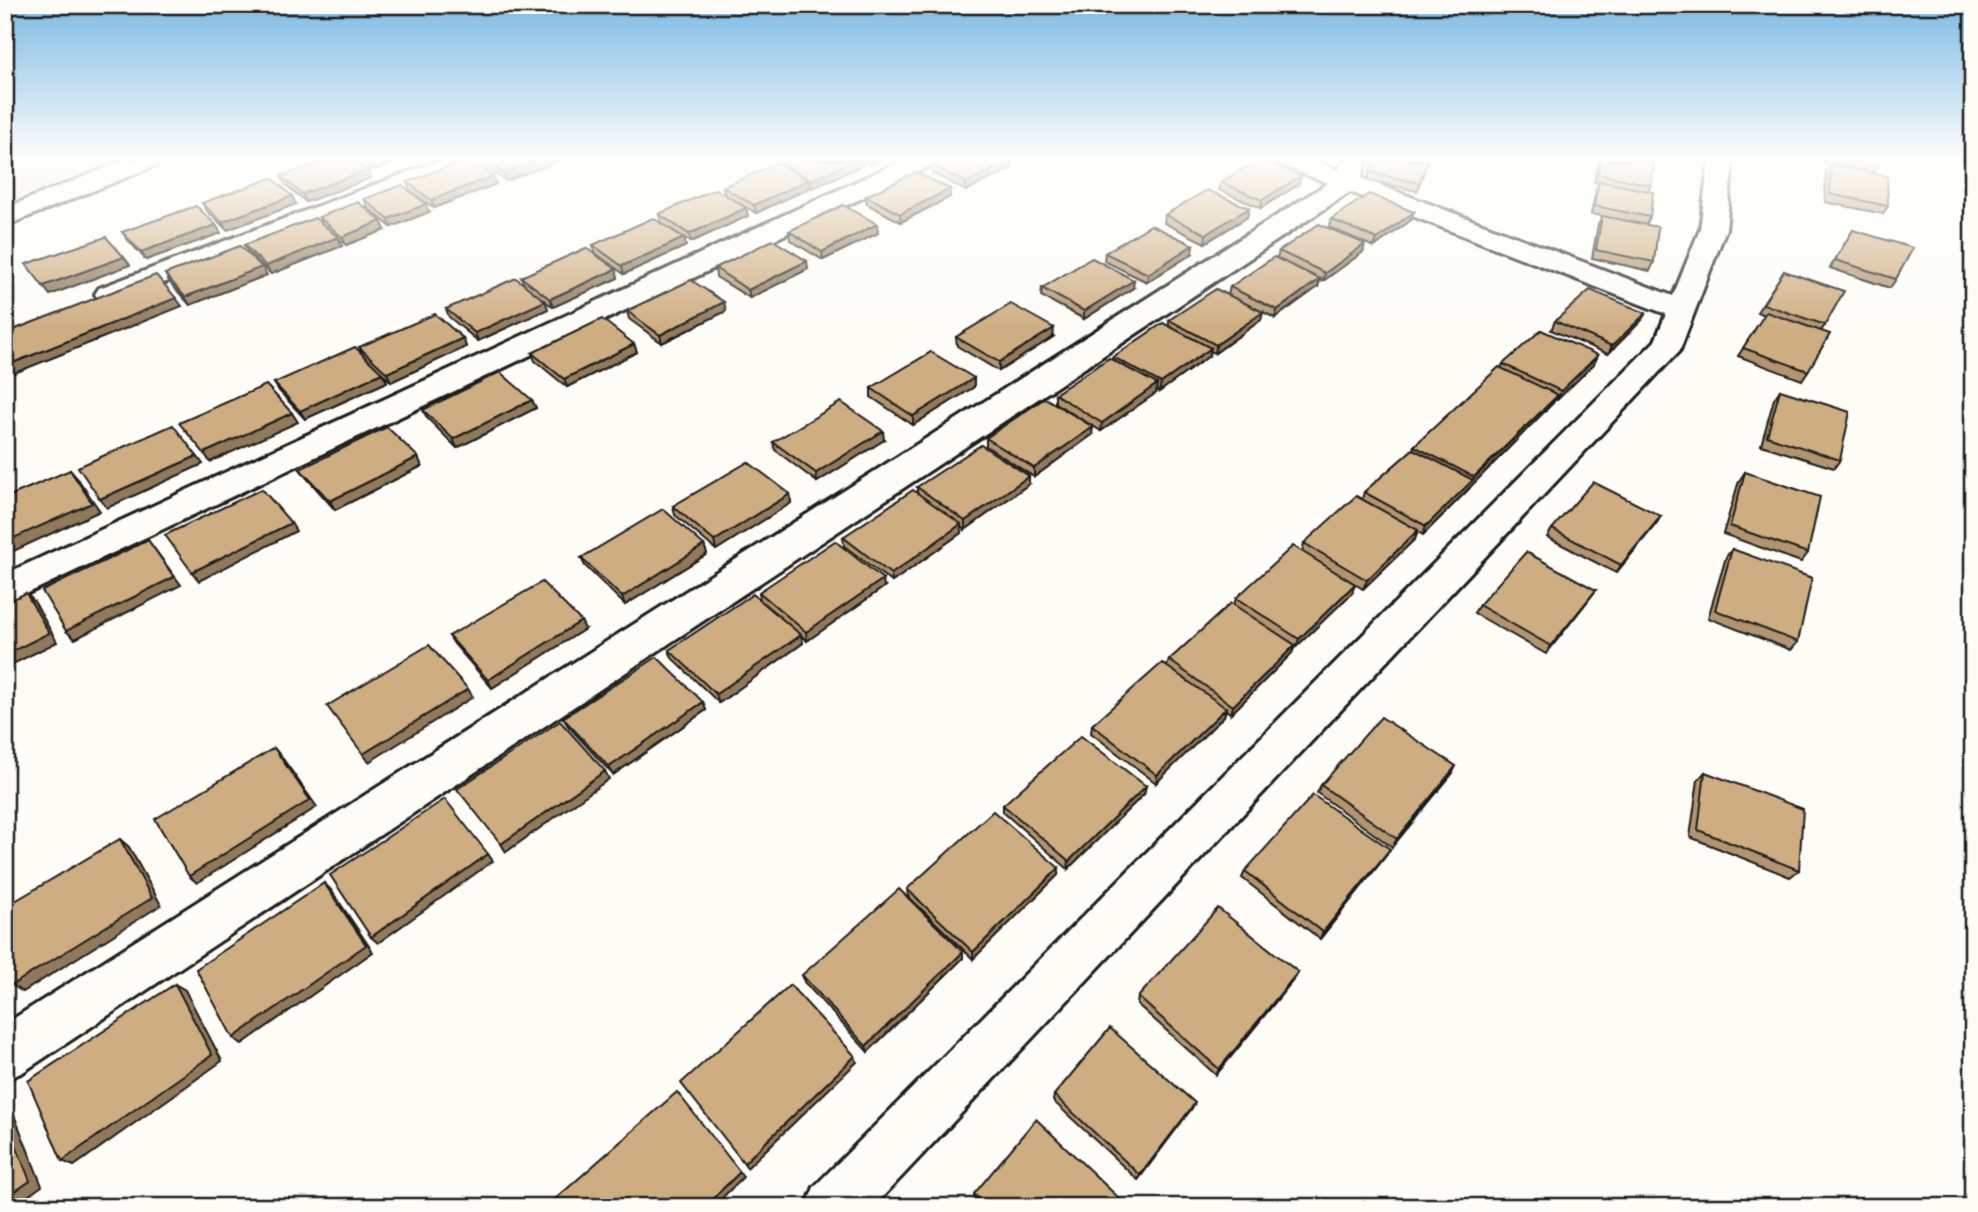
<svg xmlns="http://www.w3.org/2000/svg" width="1978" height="1212" viewBox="0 0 1978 1212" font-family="'Playpen Sans',sans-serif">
<rect width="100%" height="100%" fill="#fdfcf7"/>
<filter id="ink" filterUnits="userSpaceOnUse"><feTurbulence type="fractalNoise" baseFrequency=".0143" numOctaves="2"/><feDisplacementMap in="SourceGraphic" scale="14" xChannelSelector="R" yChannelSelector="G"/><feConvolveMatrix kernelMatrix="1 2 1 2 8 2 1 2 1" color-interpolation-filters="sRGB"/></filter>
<g filter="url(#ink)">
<polygon fill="#efe4d4" points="5,160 130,160 5,210"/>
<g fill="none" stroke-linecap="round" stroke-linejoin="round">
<defs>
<g id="minor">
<polygon points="126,160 160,160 157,165 5,226 5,208"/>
<polygon points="441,160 476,160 473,165 119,300 109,303 99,300 95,294 99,288"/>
<polygon points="903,160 935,160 932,165 5,604 5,574"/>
<polygon points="1278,160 1313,160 1339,170 1343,160 1367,160 1361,178 1673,296 1700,229 1709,160 1733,160 1726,229 1680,350 873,1207 806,1207 814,1187 1655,341 1666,314 1350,192 23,1072 5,1080 5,1024 1328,183 1281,165"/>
</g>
</defs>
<use href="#minor" stroke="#1c1c1c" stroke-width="6"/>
<use href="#minor" fill="#fdfcf7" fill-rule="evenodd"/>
</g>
<g fill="#b29570" stroke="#1c1c1c" stroke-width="2">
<polygon points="361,160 402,160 374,170"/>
<polygon points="481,160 561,160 506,181 482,164"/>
<polygon points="787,160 881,160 870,165 862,161 863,165 812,188 809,186 809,188 756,213 726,195 746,208 748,216 691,242 661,223 659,214 725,195 723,187 781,165 780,163"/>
<polygon points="1013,160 1012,168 966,191 932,173 932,165"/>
<polygon points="1375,160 1429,160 1417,191 1367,180"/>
<polygon points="1599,160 1644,160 1651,185 1648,191 1650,217 1646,225 1654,262 1650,271 1592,258 1598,224 1602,216 1591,214 1596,190 1599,183 1594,182"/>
<polygon points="1818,160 1879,160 1878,165 1873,173 1888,206 1883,214 1825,202 1826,172 1831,164 1870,172"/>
<polygon points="1968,160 1973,160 1973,166 1968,165"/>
<polygon points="368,170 371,178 306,202 285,184 281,176"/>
<polygon points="1301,176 1299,184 1261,208 1219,190 1221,182"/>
<polygon points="407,182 496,184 434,208 410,190"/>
<polygon points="866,196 950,197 901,222 867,204"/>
<polygon points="364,199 429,212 391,227 368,208"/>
<polygon points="202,203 296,204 227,230 207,211"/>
<polygon points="1249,208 1247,217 1205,243 1164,223 1165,215"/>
<polygon points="319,217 381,221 385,230 346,245 339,239 342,246 271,274 249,253 244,245 322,224"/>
<polygon points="1331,219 1411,220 1374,247 1329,227"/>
<polygon points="1853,230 1896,279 1890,288 1830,268"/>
<polygon points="789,231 878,233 823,260 790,240"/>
<polygon points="122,232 221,233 146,260 128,240"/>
<polygon points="593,245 686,246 624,274 595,253"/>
<polygon points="1279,251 1363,252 1323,281 1320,280 1318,287 1275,318 1263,312 1261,320 1215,353 1210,351 1209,356 1159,392 1156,390 1156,393 1101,431 1055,403 1055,394 1112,359 1113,357 1169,326 1169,320 1228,295 1230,287 1277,259"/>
<polygon points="1105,253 1192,254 1147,282 1104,261"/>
<polygon points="715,268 808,269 750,298 716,277"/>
<polygon points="616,269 618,278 553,307 545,301 548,309 478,341 449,317 446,309 524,284 521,277"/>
<polygon points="1784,271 1825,325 1821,331 1808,371 1802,380 1738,356 1765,315 1757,312"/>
<polygon points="165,274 267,275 190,305 170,283"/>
<polygon points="1042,288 1133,288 1084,319 1041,296"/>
<polygon points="627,311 726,311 662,343 629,319"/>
<polygon points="1555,321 1641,321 1608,354 1551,330"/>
<polygon points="956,337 1053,337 999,371 957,346"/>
<polygon points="463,338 466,347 391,382 382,373 387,382 305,419 279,391 274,383 363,355 359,347"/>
<polygon points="634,344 637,352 567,387 535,361 532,353"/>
<polygon points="1598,355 1594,364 1557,400 1555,399 1553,403 1471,486 1469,489 1423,535 1418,532 1415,539 1363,589 1302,552 1304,543 1362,499 1364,492 1413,449 1414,446 1501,368 1503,364"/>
<polygon points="974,378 974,387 913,425 871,397 871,388"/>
<polygon points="1780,390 1840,460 1834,468 1761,445 1774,399"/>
<polygon points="532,400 536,408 457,448 427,418 423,410"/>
<polygon points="1092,435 1034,477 986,446 986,438"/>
<polygon points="884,440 817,482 775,450 773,442"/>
<polygon points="422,466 335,510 306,477 300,469"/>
<polygon points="1745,472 1808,553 1801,562 1723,534 1739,481"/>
<polygon points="1029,484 965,530 961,527 961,533 892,582 844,546 843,537 917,493 917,487"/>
<polygon points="790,494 791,503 716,550 675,515 673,506"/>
<polygon points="1661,516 1656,524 1616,573 1547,537 1552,529"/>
<polygon points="704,545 707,554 625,605 585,566 581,558"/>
<polygon points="1732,549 1798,642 1791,650 1708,618 1726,557"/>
<polygon points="884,587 807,641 801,635 803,643 719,703 672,658 669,650 760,600 759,592"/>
<polygon points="1596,590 1590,598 1546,654 1474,613 1479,605"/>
<polygon points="1352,593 1296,647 1295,646 1292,653 1231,714 1226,710 1224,716 1156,783 1091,733 1092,725 1167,666 1169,660 1234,605 1236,598"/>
<polygon points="585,629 492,688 454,644 449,636"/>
<polygon points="703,702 706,710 613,775 568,726 563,718"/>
<polygon points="1705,772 1799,870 1790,877 1690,837 1698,780"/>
<polygon points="1452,774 1392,847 1317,793 1321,785"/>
<polygon points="1144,794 1068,869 1003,812 1003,805"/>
<polygon points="1390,849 1385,857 1320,939 1242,878 1245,871"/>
<polygon points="1059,868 1058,875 973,959 908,896 907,889"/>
<polygon points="963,952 963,958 868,1052 804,982 802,975"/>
<polygon points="1298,972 1294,979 1216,1075 1137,1004 1138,997"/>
<polygon points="1054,1095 1192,1108 1138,1180 1053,1101"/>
<polygon points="974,1194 1122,1207 982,1207 974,1198"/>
</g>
<g fill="#91795b" stroke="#1c1c1c" stroke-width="2">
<polygon points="376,160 402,160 374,170 371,162"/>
<polygon points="538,160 561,160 506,181 503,173"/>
<polygon points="856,160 862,160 863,165 812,188 811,180"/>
<polygon points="870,160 881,160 870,165"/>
<polygon points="1013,160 1012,168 966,191 966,183"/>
<polygon points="368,170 371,178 306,202 302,194"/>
<polygon points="493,176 496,184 434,208 431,200"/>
<polygon points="1301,176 1299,184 1261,208 1262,200"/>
<polygon points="808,180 809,188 756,213 754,205"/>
<polygon points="950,189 950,197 901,222 900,214"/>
<polygon points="292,196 296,204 227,230 222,222"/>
<polygon points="426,204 429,212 391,227 388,219"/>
<polygon points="746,208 748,216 691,242 689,234"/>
<polygon points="1249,208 1247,217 1205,243 1206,234"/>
<polygon points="1414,212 1411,220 1374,247 1377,239"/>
<polygon points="381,221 385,230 346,245 342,237"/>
<polygon points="877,224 878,233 823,260 822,252"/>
<polygon points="216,225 221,233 146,260 141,252"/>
<polygon points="338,237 342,246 271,274 266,266"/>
<polygon points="684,238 686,246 624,274 622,266"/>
<polygon points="1365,244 1363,252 1323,281 1325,273"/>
<polygon points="1193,245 1192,254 1147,282 1148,274"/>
<polygon points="124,257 130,265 50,295 43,286"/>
<polygon points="807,261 808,269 750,298 748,290"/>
<polygon points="262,267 267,275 190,305 185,297"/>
<polygon points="616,269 618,278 553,307 550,299"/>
<polygon points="1320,279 1318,287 1275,318 1277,310"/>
<polygon points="1134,280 1133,288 1084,319 1084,311"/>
<polygon points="176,298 182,306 12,374 5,366"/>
<polygon points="545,301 548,309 478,341 475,333"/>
<polygon points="724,302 726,311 662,343 660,335"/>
<polygon points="1263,312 1261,320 1215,353 1216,345"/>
<polygon points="1646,313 1641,321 1608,354 1612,346"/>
<polygon points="1054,328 1053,337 999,371 999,362"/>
<polygon points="463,338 466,347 391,382 387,373"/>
<polygon points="634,344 637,352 567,387 564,379"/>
<polygon points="1211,348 1209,356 1159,392 1161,383"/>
<polygon points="1598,355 1594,364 1557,400 1561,391"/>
<polygon points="382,373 387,382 305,419 300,411"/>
<polygon points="974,378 974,387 913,425 913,416"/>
<polygon points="1157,384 1156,393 1101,431 1102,423"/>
<polygon points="1558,395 1553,403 1423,535 1426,526"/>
<polygon points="532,400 536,408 457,448 453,439"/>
<polygon points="292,413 298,422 210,462 204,453"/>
<polygon points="1093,427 1092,435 1034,477 1034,468"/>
<polygon points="883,431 884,440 817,482 816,473"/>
<polygon points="197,456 203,464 107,508 100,499"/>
<polygon points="418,457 422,466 335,510 330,501"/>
<polygon points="70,470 78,479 100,511 5,555 5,542"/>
<polygon points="1029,476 1029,484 965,530 965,521"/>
<polygon points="790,494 791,503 716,550 714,541"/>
<polygon points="1661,516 1656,524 1616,573 1621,565"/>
<polygon points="291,523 296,531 199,581 192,572"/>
<polygon points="961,524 961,533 892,582 891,574"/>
<polygon points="1418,530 1415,539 1363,589 1367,580"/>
<polygon points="148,540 181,585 75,639 66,631"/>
<polygon points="704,545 707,554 625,605 622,597"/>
<polygon points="883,579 884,587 807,641 806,632"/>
<polygon points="1355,584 1352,593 1296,647 1299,639"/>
<polygon points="1596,590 1590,598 1546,654 1551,646"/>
<polygon points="26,593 34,601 57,642 5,668 5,655"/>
<polygon points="581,621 585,629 492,688 488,680"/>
<polygon points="801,635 803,643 719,703 716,694"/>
<polygon points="1295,645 1292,653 1231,714 1233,706"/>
<polygon points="468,689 473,697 369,762 363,754"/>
<polygon points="703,702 706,710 613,775 609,767"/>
<polygon points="1226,708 1224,716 1156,783 1157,775"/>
<polygon points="274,748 281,756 317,807 197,883 189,876"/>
<polygon points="1456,766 1452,774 1392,847 1397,839"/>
<polygon points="605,771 609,779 506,852 501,844"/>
<polygon points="1146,786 1144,794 1068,869 1069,861"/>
<polygon points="120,839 129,847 161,905 23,992 12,985"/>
<polygon points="1390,849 1385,857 1320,939 1323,932"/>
<polygon points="488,854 493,861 378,943 371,937"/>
<polygon points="1059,868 1058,875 973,959 973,952"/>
<polygon points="324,883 331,890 373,952 242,1044 233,1038"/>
<polygon points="963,952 963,958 868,1052 866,1046"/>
<polygon points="1298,972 1294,979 1216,1075 1219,1069"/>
<polygon points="175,984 185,990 222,1061 74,1166 62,1161"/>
<polygon points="855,1056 857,1062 747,1168 744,1163"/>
<polygon points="5,1102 10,1105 42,1186 12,1207 5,1207"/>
<polygon points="1195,1103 1192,1108 1138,1180 1140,1175"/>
<polygon points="740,1172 743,1177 713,1207 704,1207"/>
</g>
<g fill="#cfad82" stroke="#1c1c1c" stroke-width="2">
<polygon points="327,160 354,160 368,170 302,194 281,176"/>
<polygon points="465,160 470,160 493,176 431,200 407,182"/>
<polygon points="485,160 538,160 503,173"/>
<polygon points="787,160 856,160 811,180 780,163"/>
<polygon points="943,160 1012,160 966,183 932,165"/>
<polygon points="1258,160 1263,160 1301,176 1262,200 1221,182"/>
<polygon points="1375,160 1428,160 1419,183 1369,172"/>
<polygon points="1601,160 1644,160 1654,162 1651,185 1598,174"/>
<polygon points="1857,160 1879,160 1878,165"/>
<polygon points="777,163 808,180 754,205 723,187"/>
<polygon points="1831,164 1887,176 1888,206 1830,194"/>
<polygon points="916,172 950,189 900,214 866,196"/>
<polygon points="272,178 292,196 222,222 202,203"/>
<polygon points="1599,181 1653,192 1650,217 1594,206"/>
<polygon points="402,185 426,204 388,219 364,199"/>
<polygon points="716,189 746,208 689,234 659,214"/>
<polygon points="1207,190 1249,208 1206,234 1165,215"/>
<polygon points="1369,194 1414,212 1377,239 1331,219"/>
<polygon points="358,202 381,221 342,237 319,217"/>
<polygon points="843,205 877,224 822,252 789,231"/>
<polygon points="196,206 216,225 141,252 122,232"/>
<polygon points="1602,216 1658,227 1654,262 1596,250"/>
<polygon points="315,218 338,237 266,266 244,245"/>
<polygon points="653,218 684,238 622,266 593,245"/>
<polygon points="1319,224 1365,244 1325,273 1279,251"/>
<polygon points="1151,225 1193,245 1148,274 1105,253"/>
<polygon points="1853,230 1913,248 1896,279 1835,260"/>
<polygon points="106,237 124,257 43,286 26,264"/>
<polygon points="773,240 807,261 748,290 715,268"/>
<polygon points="240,246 262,267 185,297 165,274"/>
<polygon points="586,248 616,269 550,299 521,277"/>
<polygon points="1274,257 1320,279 1277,310 1230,287"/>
<polygon points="1092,258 1134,280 1084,311 1042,288"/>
<polygon points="1784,271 1844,291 1825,325 1763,304"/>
<polygon points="156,275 176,298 5,366 5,333"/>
<polygon points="516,278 545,301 475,333 446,309"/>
<polygon points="691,280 724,302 660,335 627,311"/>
<polygon points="1216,289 1263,312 1216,345 1169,320"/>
<polygon points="1590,290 1646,313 1612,346 1555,321"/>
<polygon points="1011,304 1054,328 999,362 956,337"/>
<polygon points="1766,312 1830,334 1808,371 1743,348"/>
<polygon points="435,314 463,338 387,373 359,347"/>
<polygon points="602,319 634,344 564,379 532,353"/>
<polygon points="1163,323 1211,348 1161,383 1113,357"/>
<polygon points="1541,330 1598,355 1561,391 1503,364"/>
<polygon points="355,347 382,373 300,411 274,383"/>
<polygon points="931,352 974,378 913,416 871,388"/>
<polygon points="1109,358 1157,384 1102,423 1055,394"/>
<polygon points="1499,367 1558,395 1474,477 1414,446"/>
<polygon points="500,372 532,400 453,439 423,410"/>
<polygon points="266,385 292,413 204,453 179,423"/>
<polygon points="1780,390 1850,412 1840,460 1767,436"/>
<polygon points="1045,398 1093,427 1034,468 986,438"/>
<polygon points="841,402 883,431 816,473 773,442"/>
<polygon points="173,425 197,456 100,499 78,467"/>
<polygon points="387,427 418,457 330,501 300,469"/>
<polygon points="981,445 1029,476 965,521 917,487"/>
<polygon points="1413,449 1473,480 1426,526 1364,492"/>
<polygon points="748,462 790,494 714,541 673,506"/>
<polygon points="70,470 92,503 5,542 5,498"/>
<polygon points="1745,472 1820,497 1808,553 1730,526"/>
<polygon points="1593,482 1661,516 1621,565 1552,529"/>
<polygon points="262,489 291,523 192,572 165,535"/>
<polygon points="913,490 961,524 891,574 843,537"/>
<polygon points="1356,496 1418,530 1367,580 1304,543"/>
<polygon points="663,509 704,545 622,597 581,558"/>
<polygon points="148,540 174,577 66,631 42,591"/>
<polygon points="835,541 883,579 806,632 759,592"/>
<polygon points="1293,546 1355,584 1299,639 1236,598"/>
<polygon points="1732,549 1812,578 1798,642 1715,610"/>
<polygon points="1526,552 1596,590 1551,646 1479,605"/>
<polygon points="542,582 581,621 488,680 449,636"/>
<polygon points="26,593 49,633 5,655 5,603"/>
<polygon points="753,594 801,635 716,694 669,650"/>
<polygon points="1231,603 1295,645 1233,706 1169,660"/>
<polygon points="429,645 468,689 363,754 327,706"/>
<polygon points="657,657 703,702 609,767 563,718"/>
<polygon points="1162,663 1226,708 1157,775 1092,725"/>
<polygon points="1381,717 1456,766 1397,839 1321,785"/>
<polygon points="560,721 605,771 501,844 457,789"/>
<polygon points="1081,736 1146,786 1069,861 1003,805"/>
<polygon points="274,748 310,800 189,876 155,819"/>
<polygon points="1705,772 1803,809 1799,870 1698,830"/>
<polygon points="1313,795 1390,849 1323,932 1245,871"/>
<polygon points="445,799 488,854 371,937 330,875"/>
<polygon points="993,811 1059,868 973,952 907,889"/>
<polygon points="120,839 152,898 12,985 5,970 5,907"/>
<polygon points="324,883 366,945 233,1038 196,969"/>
<polygon points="899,889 963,952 866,1046 802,975"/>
<polygon points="1218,908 1298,972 1219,1069 1138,997"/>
<polygon points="175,984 212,1055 62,1161 28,1081"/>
<polygon points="790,985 855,1056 744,1163 681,1083"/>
<polygon points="1110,1028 1195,1103 1140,1175 1054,1095"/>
<polygon points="677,1092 740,1172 704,1207 555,1207 552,1202"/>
<polygon points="5,1118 30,1181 5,1198"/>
<polygon points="1036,1119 1123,1202 1120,1207 986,1207 974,1194"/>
</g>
</g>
<linearGradient id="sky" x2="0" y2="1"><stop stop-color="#7dbae4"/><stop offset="0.48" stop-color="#fefefb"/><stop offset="1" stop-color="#fefefb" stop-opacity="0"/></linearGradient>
<rect width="1978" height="330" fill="url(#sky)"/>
<rect width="1978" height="1212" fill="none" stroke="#fdfcf7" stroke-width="28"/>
<rect x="14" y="14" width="1950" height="1184" fill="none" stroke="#1c1c1c" stroke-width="2.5" filter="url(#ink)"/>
</svg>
